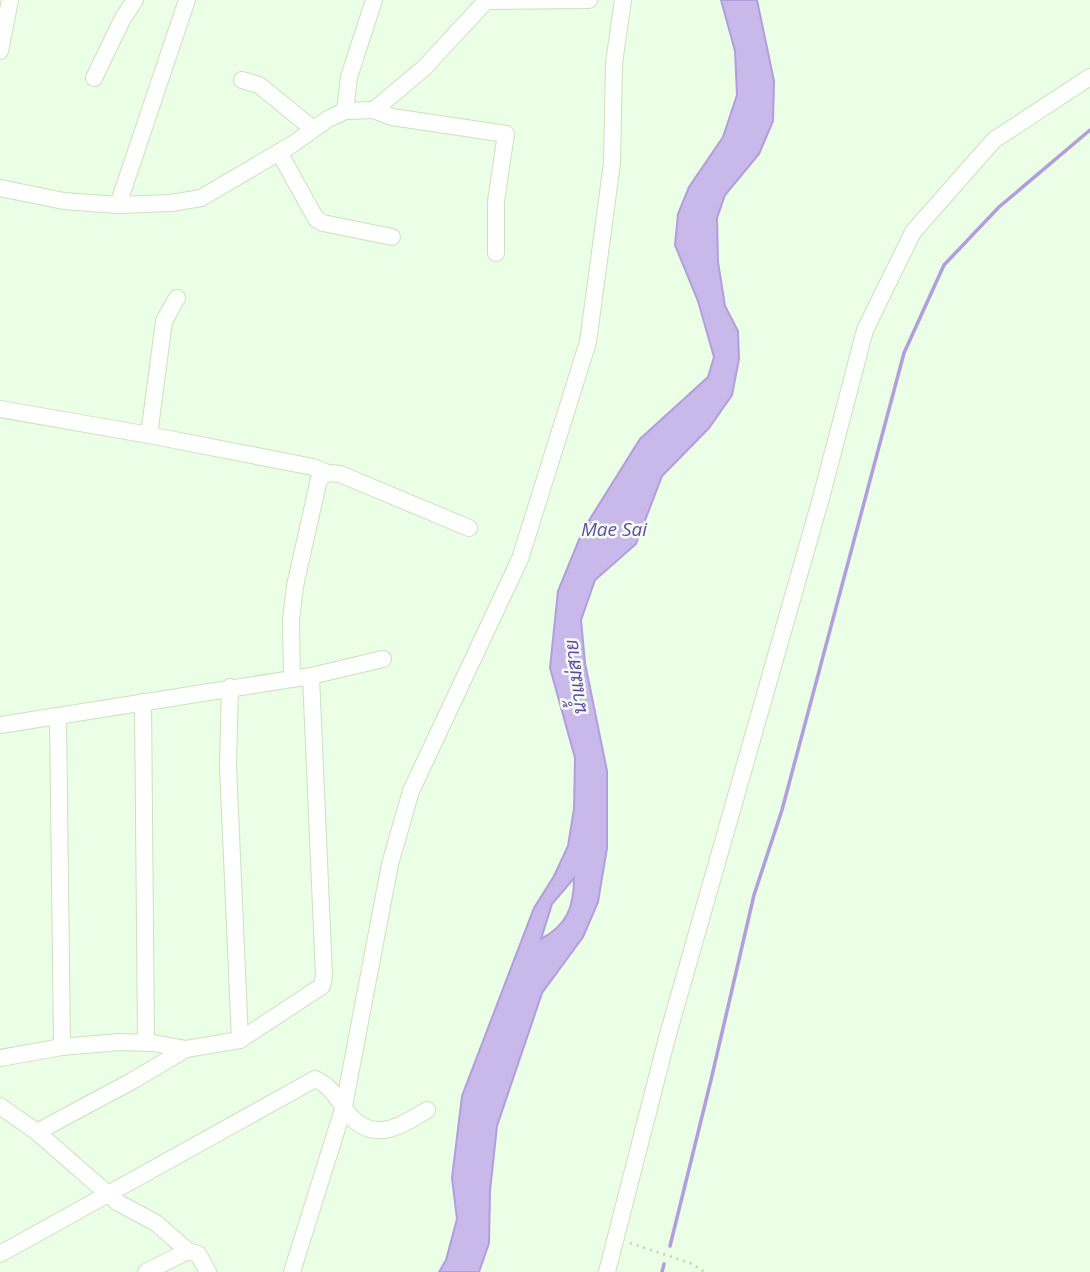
<svg xmlns="http://www.w3.org/2000/svg" width="1090" height="1272" viewBox="0 0 1090 1272" font-family="'Open Sans',Sarabun,sans-serif">
<rect width="100%" height="100%" fill="#ebfee6"/>
<path fill="#c8b9ea" stroke="#b29edc" stroke-width="2" fill-rule="evenodd" d="M721 0H757L774 81 773 121 759 154 725 195 717 218 718 262 725 306 738 331 739 359 732 395 709 428 662 476 636 544 595 580 581 620 585 663 607 771V848L598 902 583 937 542 993 497 1126 490 1191 489 1243 479 1272H439L446 1260 457 1219 452 1178 462 1096 534 908 554 876 568 846 574 809 575 758 550 668 558 591 583 530 640 439 708 377 714 357 698 301 675 245 678 214 689 187 723 137 737 95 735 51ZM574 878C574 907 567 925 541 939L552 904Z"/>
<g fill="none" stroke-linecap="round" stroke-linejoin="round">
<g stroke="#b29edc" stroke-width="3.5">
<polyline points="670,1246 711,1080 754,895 782,810 904,353 944,265 999,207 1090,130"/>
<polyline points="662,1272 664,1264"/>
</g>
<defs>
<g id="minor">
<polyline points="0,51 10,0"/>
<polyline points="94,78 123,18 135,0"/>
<polyline points="242,80 259,85 313,129"/>
<polyline points="374,110 424,68 486,1 589,0"/>
<polyline points="345,111 349,77 374,0"/>
<polyline points="279,152 316,219 323,223 392,237"/>
<polyline points="0,188 64,201 118,205 171,203 201,198 293,144 328,119 345,111 374,110 392,117 506,134 496,201 496,253"/>
<polyline points="118,205 187,0"/>
<polyline points="0,409 149,435 313,467 328,473"/>
<polyline points="149,435 164,321 177,298"/>
<polyline points="292,679 291,620 295,586 319,479 328,473 340,474 469,528"/>
<polyline points="230,687 228,766 240,1040"/>
<polyline points="143,702 146,1043"/>
<polyline points="58,716 62,1047"/>
<polyline points="0,725 311,676 383,659"/>
<polyline points="0,1058 62,1047 119,1042 153,1043 186,1049 240,1040 322,986 324,976 311,676"/>
<polyline points="0,1106 37,1132 117,1202 156,1223 188,1251"/>
<polyline points="37,1132 132,1081 186,1049"/>
<path d="M0 1254 315 1079C334 1087 339 1104 352 1118 377 1143 404 1124 427 1110"/>
<polyline points="146,1272 188,1251 198,1254 208,1272"/>
<polyline points="292,1272 344,1106 390,864 411,791 520,559 588,342 612,163 614,63 623,0"/>
<polyline points="607,1272 667,1038 821,498 865,330 913,232 994,140 1090,77"/>
</g>
</defs>
<use href="#minor" stroke="#cae2bd" stroke-width="18"/>
<polyline stroke="#b9db9e" stroke-width="2.5" stroke-dasharray="2 5" stroke-linecap="butt" points="630,1243 690,1263 705,1272"/>
<use href="#minor" stroke="#fff" stroke-width="16"/>
</g>
<g text-anchor="middle" stroke-width="5" stroke-linejoin="round" paint-order="stroke">
<g font-size="19" font-style="italic" fill="#6748a5" stroke="#f2ffee">
<text x="614" y="536">Mae Sai</text>
<text transform="translate(575 677) rotate(-97)" y="7">น้ำแม่สาย</text>
</g>
</g>
</svg>
